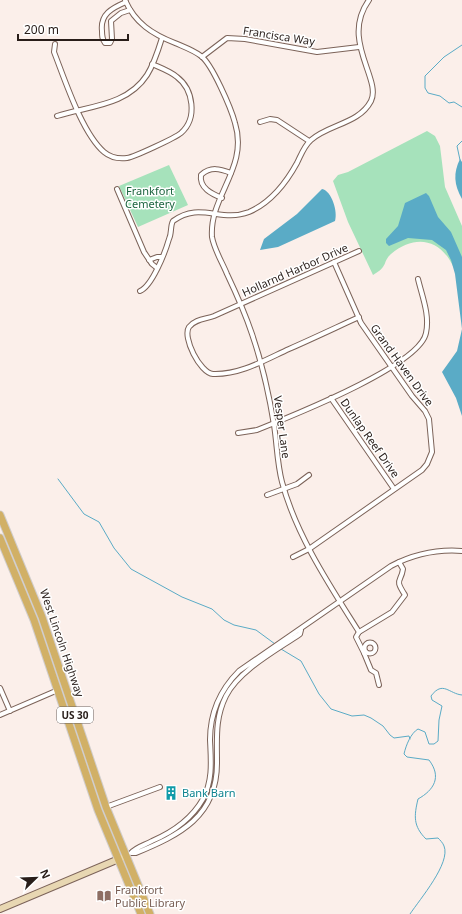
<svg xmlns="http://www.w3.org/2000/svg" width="462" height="914" viewBox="0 0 462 914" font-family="'Noto Sans',sans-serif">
<rect width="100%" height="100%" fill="#fbefea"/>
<g fill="#a6e2bb">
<path d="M427 131 435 136 440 146 445 187 462 226V262L453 266C440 239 415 234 391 254 382 262 389 266 373 275L348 222 333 181 338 175 348 172Z"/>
<polygon points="169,165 188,205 138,227 119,186"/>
</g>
<g fill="#5aabc6">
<path d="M460 159 462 162V199C454 185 453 173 460 159Z"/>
<path d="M322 189C332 191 338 212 335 221L278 247 260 250 264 239 297 214Z"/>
<polygon points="426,193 429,196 438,217 451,232 462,257 462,416 456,398 442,372 457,351 462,329 455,274 451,260 446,250 432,240 408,238 389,246 386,243 386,239 398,226 405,203"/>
</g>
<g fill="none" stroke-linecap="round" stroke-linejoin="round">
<g stroke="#5aabc6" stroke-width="1">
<polyline points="462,45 444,57 425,76 425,88 428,93 440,96 449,103 454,102 462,107"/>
<polyline points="460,160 457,146 462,141"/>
<polyline points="58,479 84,514 99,522 114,548 131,569 182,597 212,609 224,620 234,625 256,630 275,644"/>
<polyline points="281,649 301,661 319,694 331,709 352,716 364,715 371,718 383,726 390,735 394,738 409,736 410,739"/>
<path d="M410 914C420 899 451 863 444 846 443 843 440 840 438 838L426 839C413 826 414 816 418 799 434 790 442 777 429 760L407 757 404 754C406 745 411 733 418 729L425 732 429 744H434L438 741 439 720 442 706 432 700 431 696C443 680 449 694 462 695"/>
</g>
<defs>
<g id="street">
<path d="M125 0C135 23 152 34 175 43 184 47 193 50 201 56 212 64 231 108 235 123 249 168 209 196 212 237 214 249 222 262 227 274 236 293 245 313 252 334 262 363 269 394 274 425 277 444 277 463 282 482 296 535 330 586 359 632"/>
<path d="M126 2C112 8 100 14 102 31 102 36 102 39 105 43H110L112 39 111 21 121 13 130 10"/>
<path d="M55 44 54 52C65 80 82 133 104 152 110 157 119 159 127 158 134 157 175 138 181 133 198 118 193 89 177 77 170 71 161 68 152 64"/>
<polyline points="202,57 227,38 245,39 317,52 359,47"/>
<path d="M57 116C88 106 127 106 147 75 154 64 158 51 162 38"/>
<polyline points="260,122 270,119 277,120 309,141"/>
<polyline points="117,189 144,252 152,264 157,268"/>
<path d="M222 198C212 194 199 188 201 175 211 166 220 169 231 173"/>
<polyline points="149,260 157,257 162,257"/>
<path d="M140 291C152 286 165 253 169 239 172 233 170 226 173 221 200 201 220 223 249 212 270 203 286 183 297 163 301 155 304 146 311 140 329 124 359 124 371 101 382 79 340 40 369 0"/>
<path d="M359 317C335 328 312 339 289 349 265 360 240 375 213 374 200 373 182 337 189 327 195 319 206 319 214 316L359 251"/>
<polyline points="331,398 394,489"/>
<path d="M238 433 257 430C289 417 420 366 426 333 430 315 422 296 418 279"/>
<polyline points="267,495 297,484 309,475"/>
<polyline points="293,557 309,549 422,470 427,464 432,452 429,419 425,411 412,396 361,323 334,262"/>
<path d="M301 630 300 634C277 650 239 670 226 696 215 718 217 738 217 761 218 817 179 835 136 853H131C136 847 145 845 152 841 173 832 191 820 203 799 213 780 211 761 210 740 210 713 220 690 239 671L391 566C414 554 436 549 462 551"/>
<circle cx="370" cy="648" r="5.5"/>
<path d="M366 652 364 653 356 637 359 632 392 612 405 595C394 578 401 583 403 569L399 562"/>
<polyline points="364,653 371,670 376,673 379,685"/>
<polyline points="0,688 10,711"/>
<polyline points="0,715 58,690"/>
<polyline points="106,807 160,787"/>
</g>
<polyline id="secondary" points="0,909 126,856"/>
<g id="primary">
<polyline points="0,515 42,617 106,807 150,914"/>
<polyline points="0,538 34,620 98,810 141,914"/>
</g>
</defs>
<use href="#street" stroke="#7c6359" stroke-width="6"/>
<use href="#secondary" stroke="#7c6359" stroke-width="8"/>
<use href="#primary" stroke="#d0cdcc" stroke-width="9"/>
<use href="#street" stroke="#fff" stroke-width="4"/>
<use href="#secondary" stroke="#e8d7b2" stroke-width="6"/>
<use href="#primary" stroke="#d1b066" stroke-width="7"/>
</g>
<defs>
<symbol id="building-bare" viewBox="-9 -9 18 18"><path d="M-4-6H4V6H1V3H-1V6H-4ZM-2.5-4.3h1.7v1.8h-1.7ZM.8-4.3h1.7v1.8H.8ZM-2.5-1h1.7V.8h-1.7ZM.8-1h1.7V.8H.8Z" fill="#0f9aa8" stroke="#fff" stroke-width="2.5" paint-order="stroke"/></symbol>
<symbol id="library-bare" viewBox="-9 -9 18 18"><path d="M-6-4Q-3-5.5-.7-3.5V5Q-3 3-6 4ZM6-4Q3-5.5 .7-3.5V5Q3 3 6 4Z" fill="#8d6e63" stroke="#fff" stroke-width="2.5" paint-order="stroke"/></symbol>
</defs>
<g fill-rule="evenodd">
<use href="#building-bare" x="161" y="783" width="20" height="20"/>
<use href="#library-bare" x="94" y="886" width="20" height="20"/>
</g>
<g text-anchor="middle" stroke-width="3" stroke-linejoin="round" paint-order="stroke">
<rect fill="#fff" stroke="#68615e" stroke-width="1" x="57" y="707" width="36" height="16" rx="3"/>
<g font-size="10" font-weight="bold" fill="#281d19">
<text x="75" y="719">US 30</text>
</g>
<g font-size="11" fill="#281d19" stroke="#fff">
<text transform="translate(279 36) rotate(9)" y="4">Francisca Way</text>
<text transform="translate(295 270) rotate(-24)" y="4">Hollarnd Harbor Drive</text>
<text transform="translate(402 365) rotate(54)" y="4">Grand Haven Drive</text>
<text transform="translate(282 427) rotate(82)" y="4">Vesper Lane</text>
<text transform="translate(370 438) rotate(55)" y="4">Dunlap Reef Drive</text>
<text transform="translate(62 643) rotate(71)" y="4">West Lincoln Highway</text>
</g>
<g font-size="11" fill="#1b643e" stroke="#fff">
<text x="150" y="195">Frankfort<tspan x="150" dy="13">Cemetery</tspan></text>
</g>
<g font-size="11" fill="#0d838f" stroke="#fff" text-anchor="start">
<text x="182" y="797">Bank Barn</text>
</g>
<g font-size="11" fill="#785e54" stroke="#fff" text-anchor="start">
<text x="115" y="894">Frankfort<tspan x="115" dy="13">Public Library</tspan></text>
</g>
</g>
<g transform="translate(36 878) rotate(67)" stroke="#ffffff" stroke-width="3" paint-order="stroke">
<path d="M0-3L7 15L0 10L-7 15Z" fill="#281d19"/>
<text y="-6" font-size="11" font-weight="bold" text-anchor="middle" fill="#281d19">N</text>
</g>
<path d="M18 34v6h110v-6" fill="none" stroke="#281d19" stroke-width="2"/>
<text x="24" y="34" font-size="12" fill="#281d19" stroke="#ffffff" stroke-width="3" paint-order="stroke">200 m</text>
</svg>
